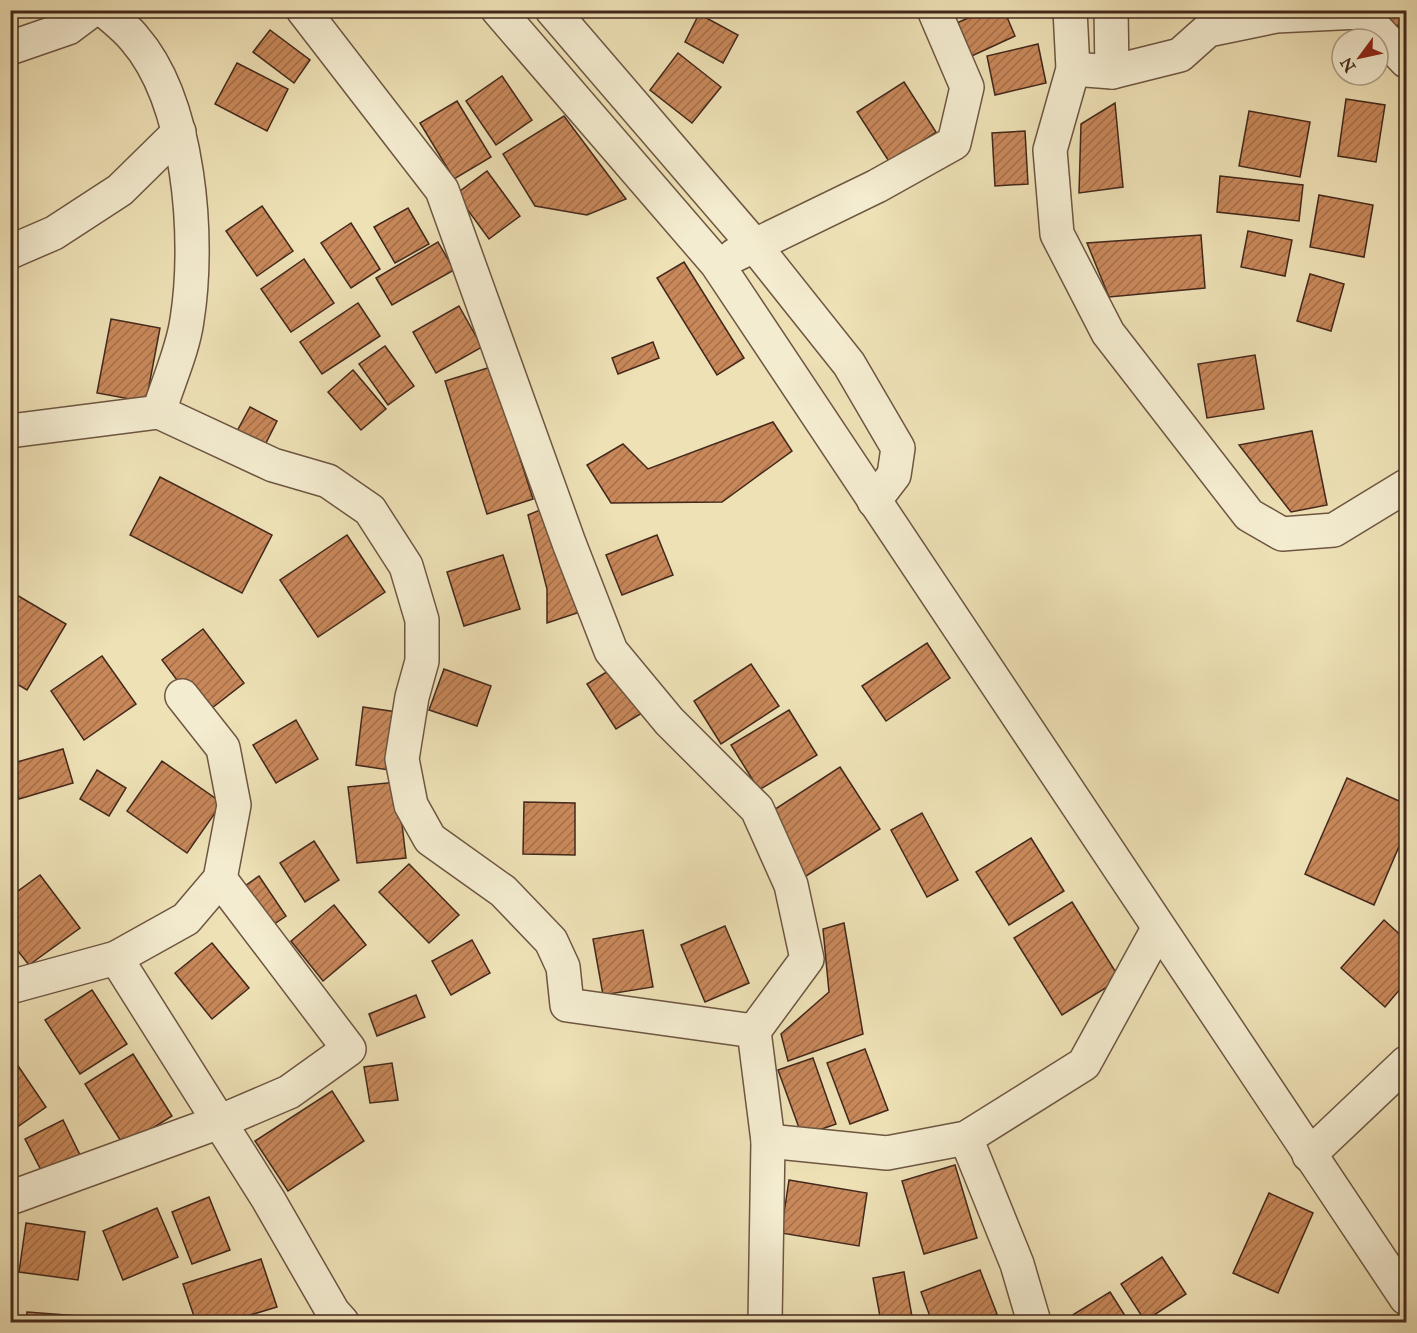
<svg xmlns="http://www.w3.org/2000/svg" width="1417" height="1333" viewBox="0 0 1417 1333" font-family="'IM FELL Great Primer',serif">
<defs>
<pattern id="building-hatch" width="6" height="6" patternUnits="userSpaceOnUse" patternTransform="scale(1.5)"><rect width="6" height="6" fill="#c8885a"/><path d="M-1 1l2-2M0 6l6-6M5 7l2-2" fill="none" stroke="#a46f4a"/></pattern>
</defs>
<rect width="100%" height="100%" fill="#eee1b6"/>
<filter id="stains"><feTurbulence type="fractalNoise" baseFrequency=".00333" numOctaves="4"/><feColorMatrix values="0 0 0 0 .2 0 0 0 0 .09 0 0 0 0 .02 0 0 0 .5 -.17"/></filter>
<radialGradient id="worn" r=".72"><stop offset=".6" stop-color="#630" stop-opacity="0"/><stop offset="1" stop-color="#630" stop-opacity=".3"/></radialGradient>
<g fill="url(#building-hatch)" stroke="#43281c" stroke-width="1.5">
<polygon points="986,10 1004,10 1015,36 963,60 948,27"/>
<polygon points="1380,10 1406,10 1406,25 1381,27"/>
<polygon points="699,14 738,35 723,63 685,42"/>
<polygon points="270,30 310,60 294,83 253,52"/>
<polygon points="1038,44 1046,83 995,95 987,56"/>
<polygon points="678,53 721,87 692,123 650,90"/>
<polygon points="237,63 288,89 267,131 215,104"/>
<polygon points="502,76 532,120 496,145 466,101"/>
<polygon points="904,82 936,132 890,163 857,112"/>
<polygon points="1346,99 1385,105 1376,162 1338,156"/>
<polygon points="457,101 491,157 454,179 420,123"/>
<polygon points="1115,103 1123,187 1079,193 1081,124"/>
<polygon points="1249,111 1310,122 1300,177 1239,166"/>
<polygon points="564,116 626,199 587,215 535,206 503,154"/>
<polygon points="1025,131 1028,184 995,186 992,133"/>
<polygon points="487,171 520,216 489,239 456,194"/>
<polygon points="1220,176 1303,185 1299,221 1217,212"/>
<polygon points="1319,195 1373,205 1364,257 1310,247"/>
<polygon points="262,206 293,251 257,276 226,231"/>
<polygon points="408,208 429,244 395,263 374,227"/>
<polygon points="351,223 380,269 351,288 321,243"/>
<polygon points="1248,231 1292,240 1285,276 1241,267"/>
<polygon points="1201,235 1205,288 1109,297 1087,243"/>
<polygon points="438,242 454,270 392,305 376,278"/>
<polygon points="304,259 334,303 291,332 261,289"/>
<polygon points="684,262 744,358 717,375 657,278"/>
<polygon points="1310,274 1344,284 1331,331 1297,321"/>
<polygon points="358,303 380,336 322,374 300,342"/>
<polygon points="459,306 482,347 436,373 413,332"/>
<polygon points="111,319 160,328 146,402 97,393"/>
<polygon points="653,342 659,358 618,374 612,358"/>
<polygon points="385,346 414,386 388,405 359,364"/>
<polygon points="1255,355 1264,409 1207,418 1198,364"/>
<polygon points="491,367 533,499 487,514 445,381"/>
<polygon points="353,370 386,409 361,430 328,392"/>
<polygon points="250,407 277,421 264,447 236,433"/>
<polygon points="773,422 792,451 722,502 611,503 587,465 623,444 648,469"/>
<polygon points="1312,431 1327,505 1291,512 1239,445"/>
<polygon points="160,477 272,535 242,593 130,535"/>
<polygon points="545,508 586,610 547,623 547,589 528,515"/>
<polygon points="347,535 385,592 318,637 280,580"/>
<polygon points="657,535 673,575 622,595 606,555"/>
<polygon points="503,555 520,609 464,626 447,572"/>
<polygon points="10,591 66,624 27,690 10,680"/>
<polygon points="203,629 244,683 203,715 162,660"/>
<polygon points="927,643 950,678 886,721 862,686"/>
<polygon points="102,656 136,704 84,740 51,691"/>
<polygon points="621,663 650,708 616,729 587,684"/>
<polygon points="751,664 779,706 721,744 694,701"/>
<polygon points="444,669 491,686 477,726 429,710"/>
<polygon points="363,707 397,712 389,770 356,765"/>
<polygon points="789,710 817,755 759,790 731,745"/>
<polygon points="296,720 318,759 276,783 253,745"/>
<polygon points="63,749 73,783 19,799 10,764"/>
<polygon points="162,761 222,803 187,853 127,811"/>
<polygon points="840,767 880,829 803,878 763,817"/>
<polygon points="97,770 126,788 109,816 80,799"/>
<polygon points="1347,778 1406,804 1406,830 1374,905 1305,874"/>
<polygon points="397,782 406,858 357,863 348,787"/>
<polygon points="524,802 575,803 575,855 523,854"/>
<polygon points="922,813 958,880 927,897 891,830"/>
<polygon points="1031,838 1064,891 1009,925 976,872"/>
<polygon points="314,841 339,880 305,902 280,863"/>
<polygon points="409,864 459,915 429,943 379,892"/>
<polygon points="40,875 80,928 29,965 10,941 10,897"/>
<polygon points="259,876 286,916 261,933 235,893"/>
<polygon points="1072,902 1120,979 1062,1015 1014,938"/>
<polygon points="334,905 366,945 323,981 291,941"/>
<polygon points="1384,920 1406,940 1406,982 1385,1007 1341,968"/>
<polygon points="844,923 863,1034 788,1061 781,1034 829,992 823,929"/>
<polygon points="725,926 749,983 705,1002 681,945"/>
<polygon points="643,930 653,987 603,995 593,939"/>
<polygon points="472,940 490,973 451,995 432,961"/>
<polygon points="212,943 249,988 212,1019 175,973"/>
<polygon points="92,990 127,1044 80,1074 45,1020"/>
<polygon points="416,995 425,1017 377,1036 369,1014"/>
<polygon points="865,1049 888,1110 850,1124 827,1063"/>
<polygon points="133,1054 172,1116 124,1146 85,1084"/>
<polygon points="12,1057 46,1107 10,1132 10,1058"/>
<polygon points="813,1058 836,1124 802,1136 778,1070"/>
<polygon points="392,1063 398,1100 370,1103 364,1067"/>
<polygon points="332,1091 364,1141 288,1191 255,1141"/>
<polygon points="63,1120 80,1155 43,1174 25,1139"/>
<polygon points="955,1165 977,1238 924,1254 902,1181"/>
<polygon points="789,1180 867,1193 859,1246 781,1233"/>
<polygon points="1269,1193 1313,1213 1278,1293 1233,1273"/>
<polygon points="209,1197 230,1250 192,1264 172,1212"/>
<polygon points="157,1208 178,1257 123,1280 103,1231"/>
<polygon points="26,1223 85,1232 78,1280 19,1272"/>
<polygon points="1162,1257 1186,1294 1145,1321 1121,1284"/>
<polygon points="261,1259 277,1307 227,1322 196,1322 183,1284"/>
<polygon points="980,1270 997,1314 974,1322 932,1322 921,1292"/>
<polygon points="904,1272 913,1322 881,1322 873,1278"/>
<polygon points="1110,1292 1129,1322 1061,1322"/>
<polygon points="27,1312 105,1318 105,1322 26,1322"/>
</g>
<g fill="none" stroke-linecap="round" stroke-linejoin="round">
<defs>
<g id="minor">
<path d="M104 10C114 19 126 28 134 38 190 102 200 239 187 320 183 350 168 382 159 412"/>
<polyline points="303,10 442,190 569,543 611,651 669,721 757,809 791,885 807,959 754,1031 768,1141 765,1322"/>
<polyline points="498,10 717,264 1406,1298"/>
<polyline points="552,10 755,246 849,364 898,448 894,475 874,501"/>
<polyline points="1070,10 1073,69 1050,150 1057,234 1108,333 1249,515 1282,534 1334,530 1406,486"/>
<polyline points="1111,10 1112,72"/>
<polyline points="10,48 68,28 92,10"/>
<polyline points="1073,69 1112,72 1180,55 1208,30 1276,16 1360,12 1406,61"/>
<polyline points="10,252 54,233 120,190 179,132"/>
<polyline points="735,255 877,186 954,143 967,87 934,10"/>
<polyline points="10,431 159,412 273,465 328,481 370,510 406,566 422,620 422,661 412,697 402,759 411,805 430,839 503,891 551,941 563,967 567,1005 754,1031"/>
<polyline points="116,958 268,1199 333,1312 342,1322"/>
<polyline points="10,987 116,958 186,919 220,879 234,805 223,748 182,696"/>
<polyline points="966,1138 1017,1264 1034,1322"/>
<polyline points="768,1141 887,1153 966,1138 1084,1064 1158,929"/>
<polyline points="1309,1155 1406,1063"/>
<polyline points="10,1198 219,1122 289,1092 349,1049 220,879"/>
</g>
</defs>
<use href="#minor" stroke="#6e5642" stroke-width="36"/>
<use href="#minor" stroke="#f4ecd0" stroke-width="33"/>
</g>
<rect width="1417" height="1333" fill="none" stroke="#eee1b6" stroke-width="36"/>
<rect x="12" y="12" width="1393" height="1309" fill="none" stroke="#43281c" stroke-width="3"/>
<rect x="18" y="18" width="1381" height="1297" fill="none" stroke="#43281c" stroke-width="1.5"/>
<g transform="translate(1360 57) rotate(237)"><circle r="28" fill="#f4ecd0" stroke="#ad9e88" stroke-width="1.5"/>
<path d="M0-4.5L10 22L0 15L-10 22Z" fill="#8f2418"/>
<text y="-9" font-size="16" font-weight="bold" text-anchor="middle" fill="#43281c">N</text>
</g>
<rect width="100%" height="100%" filter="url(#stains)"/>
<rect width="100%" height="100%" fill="url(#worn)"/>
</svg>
